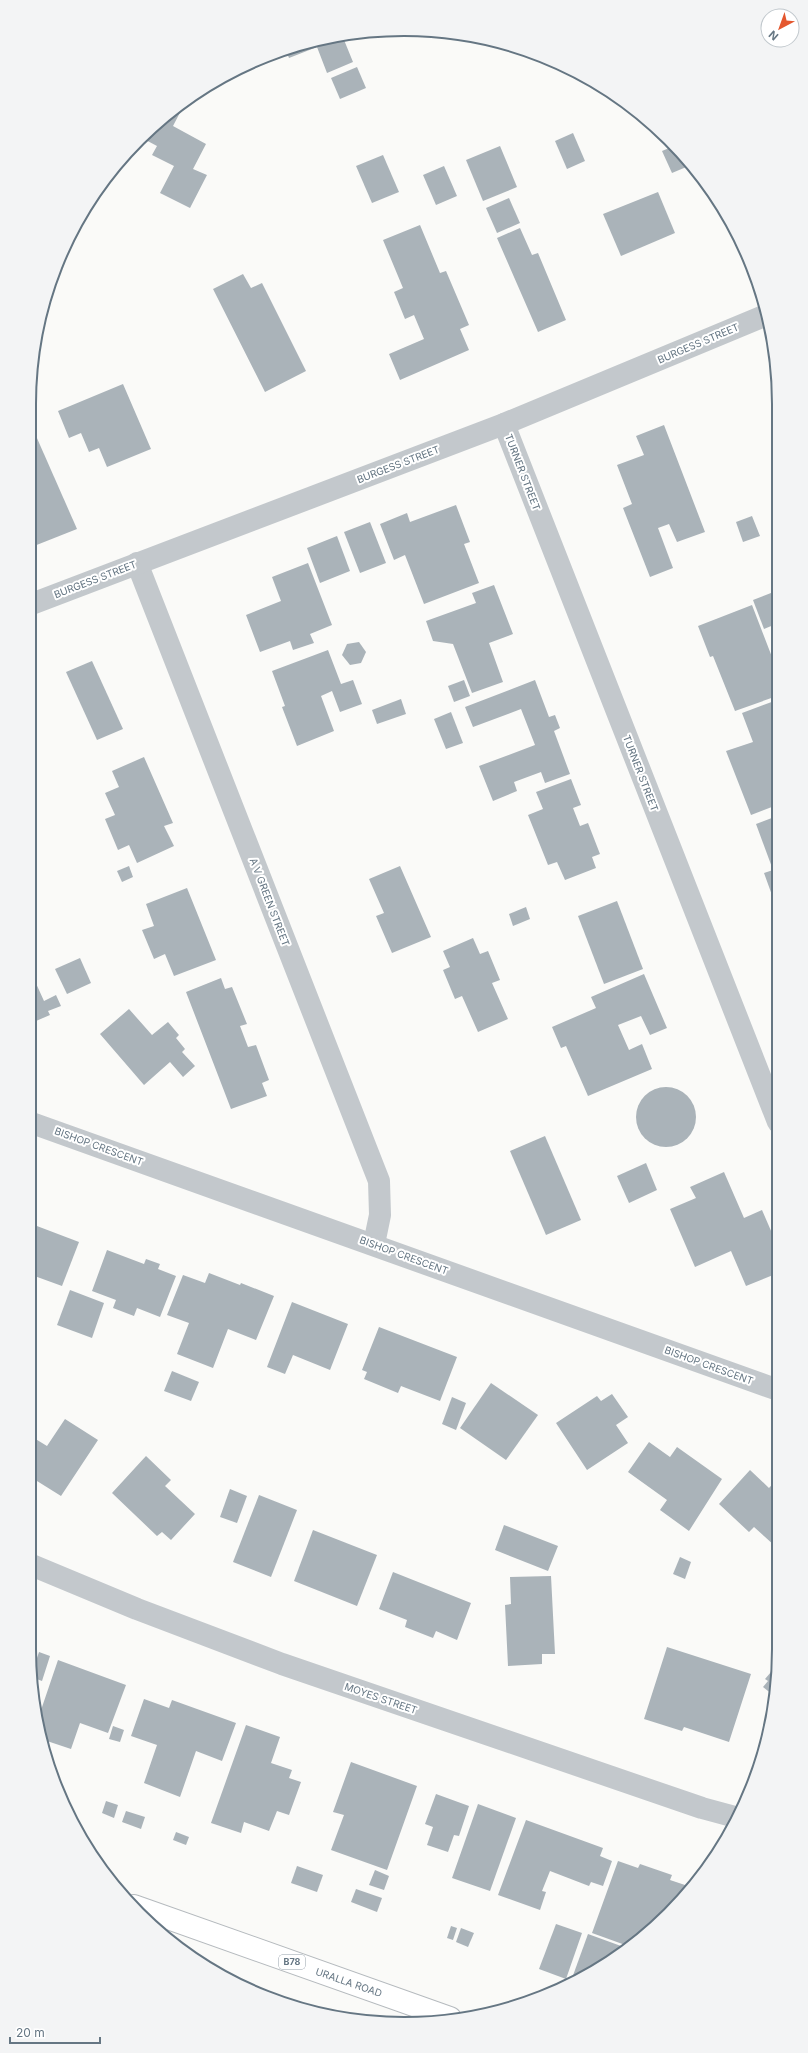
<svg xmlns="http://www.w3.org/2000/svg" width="808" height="2053" viewBox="0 0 808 2053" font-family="Inter,sans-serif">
<rect width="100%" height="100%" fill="#fafaf8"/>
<g fill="#aab3b9">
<polygon points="342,35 353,62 327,73 317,47 289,58 285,48"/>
<polygon points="357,67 366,88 340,99 331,78"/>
<polygon points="186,101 173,126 206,144 193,169 207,175 190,208 160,193 174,166 152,155 157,146 142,138 157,122"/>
<polygon points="573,133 585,161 567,169 555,141"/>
<polygon points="500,146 517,187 483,201 466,160"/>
<polygon points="674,146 686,157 691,165 672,173 662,151"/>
<polygon points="383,155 399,192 372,203 356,166"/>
<polygon points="444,166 457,196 436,205 423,175"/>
<polygon points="658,192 675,233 621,256 603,214"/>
<polygon points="509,198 520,223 497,233 486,208"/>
<polygon points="420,225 440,273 446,271 469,325 460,329 469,350 400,380 389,354 424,339 414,315 405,319 394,292 403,288 383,240"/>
<polygon points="520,228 532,255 538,253 566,320 538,332 497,238"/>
<polygon points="243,274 251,288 262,283 306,371 265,392 213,289"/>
<polygon points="123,384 151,449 107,467 99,448 89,452 81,433 69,438 58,411"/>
<polygon points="29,420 77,529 29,548"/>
<polygon points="664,425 705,532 677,542 669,524 658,528 673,568 650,577 623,508 632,504 617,465 644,455 636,436"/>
<polygon points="456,505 470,542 464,544 479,583 424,604 405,555 394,560 380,524 407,513 410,522"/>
<polygon points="752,516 760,536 743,542 736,522"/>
<polygon points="370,522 386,563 360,573 344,532"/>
<polygon points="337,536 350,571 320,583 307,548"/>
<polygon points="308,563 332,625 310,634 314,643 293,650 290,641 260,652 246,615 281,601 272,577"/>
<polygon points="494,585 513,634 489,643 503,682 472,693 453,644 433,641 426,621 476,603 472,593"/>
<polygon points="776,591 776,624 764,629 753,600"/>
<polygon points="752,605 777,670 777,696 735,711 713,656 710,657 698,626"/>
<polygon points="359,642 366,652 361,663 350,665 342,655 347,644"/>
<polygon points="328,650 341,684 353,680 362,704 340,712 332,691 321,696 334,731 297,746 282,707 285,706 272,671"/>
<polygon points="92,661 123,729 97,740 66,672"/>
<polygon points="464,680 470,696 454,702 448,686"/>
<polygon points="535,680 549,717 555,715 560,728 554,731 570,774 545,783 541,772 514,782 517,791 493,801 479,766 535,745 521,709 473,727 465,707"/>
<polygon points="401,699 406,714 377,724 372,710"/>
<polygon points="777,700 777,805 751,815 726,751 753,742 742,713"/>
<polygon points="29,704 35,718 29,721"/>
<polygon points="451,712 463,743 446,749 434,719"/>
<polygon points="144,757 173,823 164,826 174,846 137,863 129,845 118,850 105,819 115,815 105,793 119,787 112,771"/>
<polygon points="571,779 581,805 573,808 580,826 588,823 600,854 592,857 596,868 565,880 557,862 548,865 528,815 543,809 536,792"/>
<polygon points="777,816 777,909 764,873 773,870 756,824"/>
<polygon points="129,866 133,877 122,882 117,871"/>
<polygon points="400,866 431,937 392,953 376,916 384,913 369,879"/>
<polygon points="187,888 216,960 174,976 165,954 154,959 142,930 154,926 146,904"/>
<polygon points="617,901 643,969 604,984 578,916"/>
<polygon points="526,907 530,919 513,926 509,914"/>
<polygon points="473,938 480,954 488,951 500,980 492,983 508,1019 478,1032 462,996 455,999 443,970 450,967 443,951"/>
<polygon points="80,958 91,983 67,994 55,969"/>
<polygon points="29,968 44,1001 56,995 61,1006 48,1011 50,1015 29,1024"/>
<polygon points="644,974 667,1028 650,1035 641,1016 618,1025 629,1050 642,1044 652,1069 588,1096 566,1046 561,1048 552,1027 596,1008 591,997"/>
<polygon points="221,978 225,989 232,987 247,1024 240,1026 248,1047 256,1045 269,1080 262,1083 267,1096 231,1109 186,992"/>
<polygon points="129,1009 152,1035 168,1022 179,1035 176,1038 185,1049 182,1052 195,1066 183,1077 170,1062 144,1085 100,1034"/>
<circle cx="666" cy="1117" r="30"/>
<polygon points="545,1136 581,1220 546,1235 510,1151"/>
<polygon points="646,1163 657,1190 629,1203 617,1176"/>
<polygon points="724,1172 744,1218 762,1210 778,1247 778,1273 746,1286 731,1251 695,1267 670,1209 696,1198 690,1187"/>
<polygon points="29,1223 79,1242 62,1286 29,1274"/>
<polygon points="107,1250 144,1264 146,1259 160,1264 158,1269 176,1276 160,1317 137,1308 134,1316 113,1308 116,1300 92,1291"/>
<polygon points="209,1273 240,1285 241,1283 274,1296 256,1340 228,1329 213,1368 177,1354 189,1323 167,1315 183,1275 205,1283"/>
<polygon points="70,1290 104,1303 92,1338 57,1325"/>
<polygon points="292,1302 348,1324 330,1370 293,1355 285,1374 267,1367"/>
<polygon points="379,1327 457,1357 440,1401 401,1386 398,1393 364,1379 367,1372 362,1370"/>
<polygon points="172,1371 199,1382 191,1401 164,1391"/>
<polygon points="491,1383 538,1415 506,1460 460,1428"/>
<polygon points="612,1394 628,1417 616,1425 628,1443 587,1470 556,1423 597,1396 601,1401"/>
<polygon points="452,1397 466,1403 456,1430 442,1424"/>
<polygon points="65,1419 98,1440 61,1496 29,1476 29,1435 47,1446"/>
<polygon points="649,1442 670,1457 677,1447 722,1479 689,1531 660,1510 667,1500 628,1472"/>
<polygon points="146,1456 171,1480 165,1486 195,1514 171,1540 162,1532 157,1536 112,1493"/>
<polygon points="750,1470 769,1488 779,1477 779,1542 775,1546 754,1527 749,1532 719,1504"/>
<polygon points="230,1489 247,1496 237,1523 220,1517"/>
<polygon points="259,1495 297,1510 271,1577 233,1562"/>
<polygon points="504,1525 558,1546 548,1571 495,1550"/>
<polygon points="313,1530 377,1555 357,1606 294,1581"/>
<polygon points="680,1557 691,1562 685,1579 673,1574"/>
<polygon points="393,1572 471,1603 457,1640 436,1631 433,1638 405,1627 407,1620 379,1609"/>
<polygon points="551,1576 555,1654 542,1654 542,1664 508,1666 505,1605 511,1604 510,1577"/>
<polygon points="667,1647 751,1674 729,1742 684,1727 682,1731 644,1719"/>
<polygon points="39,1652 50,1656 42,1681 34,1678 30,1655 37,1658"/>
<polygon points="58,1660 126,1685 108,1733 80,1723 71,1749 44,1740 40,1713"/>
<polygon points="777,1665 775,1683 773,1695 763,1687 768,1681 765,1679"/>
<polygon points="144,1699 169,1708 172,1700 236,1723 222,1761 196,1751 180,1797 144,1783 157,1745 131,1736"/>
<polygon points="246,1725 280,1737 271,1763 292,1770 289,1778 301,1782 289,1815 277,1811 269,1831 244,1822 241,1833 211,1823"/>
<polygon points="113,1726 124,1730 120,1742 109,1739"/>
<polygon points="351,1762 417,1786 387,1870 331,1850 344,1815 333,1812"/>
<polygon points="436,1794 469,1806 459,1836 454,1835 448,1852 427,1845 433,1827 425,1824"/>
<polygon points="106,1801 118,1805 114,1818 102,1813"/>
<polygon points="478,1804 516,1818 490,1891 452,1878"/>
<polygon points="126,1811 145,1817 141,1829 122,1822"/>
<polygon points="526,1820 603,1848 600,1856 612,1861 603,1886 591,1882 589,1886 550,1871 542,1891 546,1892 540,1910 498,1895"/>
<polygon points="176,1832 189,1837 186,1845 173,1840"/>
<polygon points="618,1861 638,1868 640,1864 672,1875 670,1880 691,1887 628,1946 592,1933"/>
<polygon points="297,1866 323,1875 317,1892 291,1883"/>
<polygon points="375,1870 389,1876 384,1890 369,1885"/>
<polygon points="356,1889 382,1898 377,1912 351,1902"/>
<polygon points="556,1924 582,1933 566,1979 539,1969"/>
<polygon points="451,1926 457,1928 453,1940 447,1938"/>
<polygon points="461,1928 474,1933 468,1947 456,1942"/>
<polygon points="588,1934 621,1946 617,1956 612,1961 573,1982 571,1981"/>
</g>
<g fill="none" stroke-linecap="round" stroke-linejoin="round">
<defs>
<polyline id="major" points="134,1906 450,2018"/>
</defs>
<use href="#major" stroke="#b5babe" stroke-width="24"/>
<g stroke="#c3c8cc" stroke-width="22">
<polyline points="504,424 778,1122"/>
<polyline points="137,563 379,1181 380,1215 374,1244"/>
<polyline points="29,605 504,424 764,316"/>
<polyline points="29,1122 778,1390"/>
<polyline points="29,1564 137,1609 282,1664 702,1808 739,1818"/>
</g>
<use href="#major" stroke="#fff" stroke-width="22"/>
</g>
<g text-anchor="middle" stroke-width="4" stroke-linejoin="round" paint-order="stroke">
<rect fill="#fff" stroke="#939fa8" stroke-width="1" x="279" y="1955" width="26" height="14" rx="3"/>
<g font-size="9" font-weight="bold" fill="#657683">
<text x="292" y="1965">B78</text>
</g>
<g font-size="10" fill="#657683" stroke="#fff">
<text transform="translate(698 343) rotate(-23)" y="4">BURGESS STREET</text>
<text transform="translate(398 464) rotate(-21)" y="4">BURGESS STREET</text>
<text transform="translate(523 472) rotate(69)" y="4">TURNER STREET</text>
<text transform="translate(95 579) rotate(-21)" y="4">BURGESS STREET</text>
<text transform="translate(641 773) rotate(69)" y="4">TURNER STREET</text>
<text transform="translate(270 902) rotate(69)" y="4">A V GREEN STREET</text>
<text transform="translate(99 1146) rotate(20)" y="4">BISHOP CRESCENT</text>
<text transform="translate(404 1255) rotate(20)" y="4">BISHOP CRESCENT</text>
<text transform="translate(709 1365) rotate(20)" y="4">BISHOP CRESCENT</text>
<text transform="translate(381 1698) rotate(19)" y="4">MOYES STREET</text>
<text transform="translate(349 1982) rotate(19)" y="4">URALLA ROAD</text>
</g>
</g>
<path d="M0 0H808V2053H0ZM404 36H404A368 368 0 0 1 772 404V1649A368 368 0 0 1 404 2017H404A368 368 0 0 1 36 1649V404A368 368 0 0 1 404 36Z" fill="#f3f4f5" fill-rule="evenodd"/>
<path fill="none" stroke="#657683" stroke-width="2" d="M404 36H404A368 368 0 0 1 772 404V1649A368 368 0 0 1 404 2017H404A368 368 0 0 1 36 1649V404A368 368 0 0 1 404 36Z"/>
<g transform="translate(780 28) rotate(221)"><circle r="19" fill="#ffffff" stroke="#c1c8cd"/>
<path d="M0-3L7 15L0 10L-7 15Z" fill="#e4572e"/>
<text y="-6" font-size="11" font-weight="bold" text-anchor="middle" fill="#657683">N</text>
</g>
<path d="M10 2037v6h90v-6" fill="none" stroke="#657683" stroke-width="2"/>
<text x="16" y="2037" font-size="12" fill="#657683" stroke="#ffffff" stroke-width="3" paint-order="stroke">20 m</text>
</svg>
